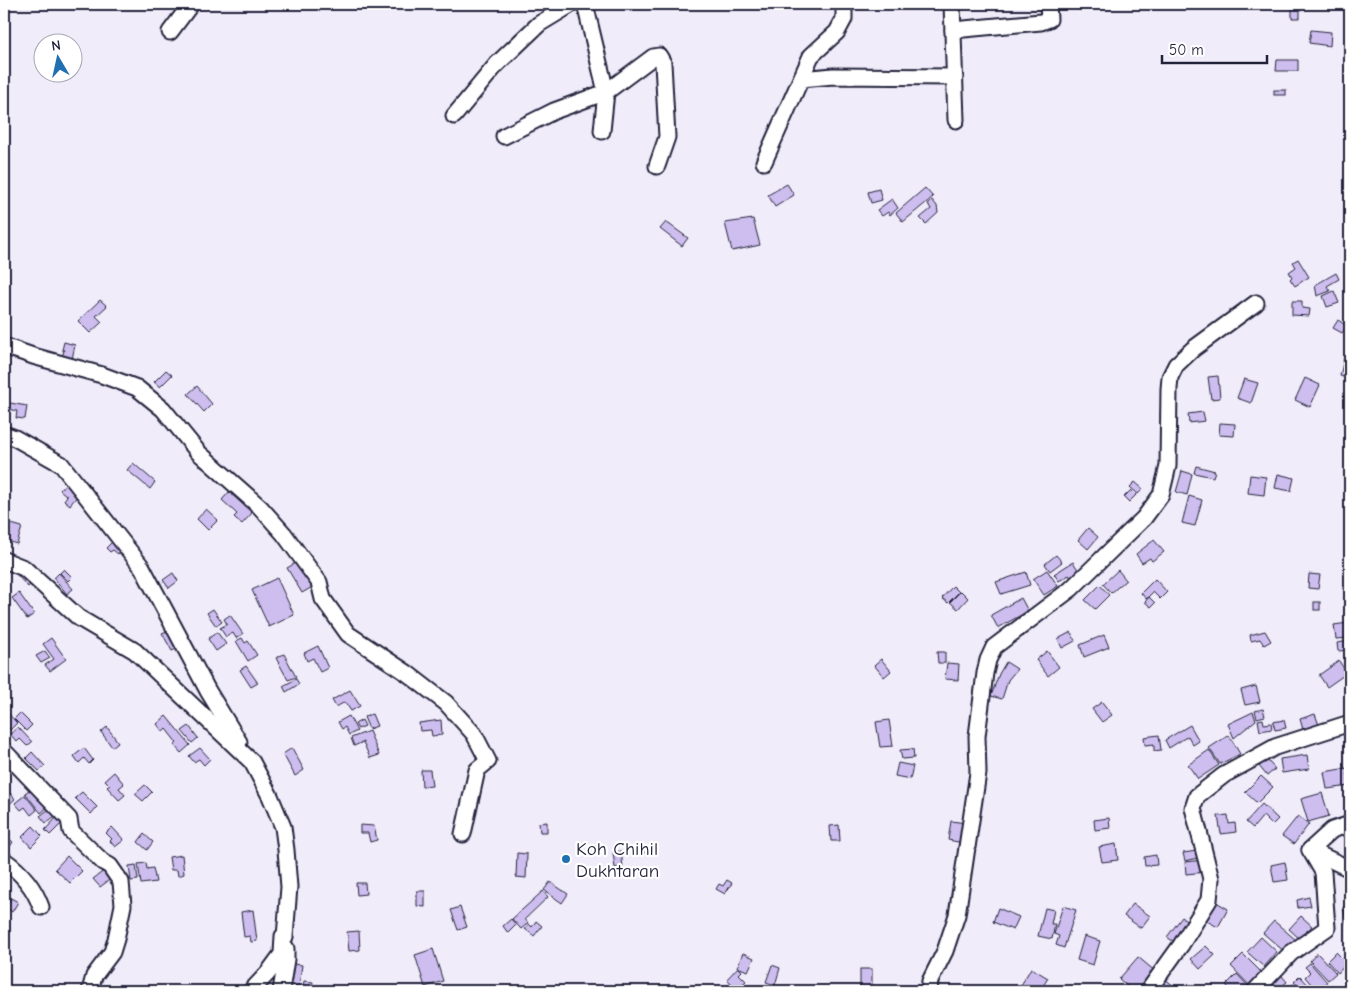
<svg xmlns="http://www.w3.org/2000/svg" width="1354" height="995" viewBox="0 0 1354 995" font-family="'Comic Neue',sans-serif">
<rect width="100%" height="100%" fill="#f0ecfa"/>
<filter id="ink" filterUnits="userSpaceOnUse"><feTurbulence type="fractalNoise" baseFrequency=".02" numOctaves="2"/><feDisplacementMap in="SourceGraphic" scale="10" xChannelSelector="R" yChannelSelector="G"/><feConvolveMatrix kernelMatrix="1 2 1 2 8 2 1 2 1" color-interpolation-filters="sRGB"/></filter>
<g filter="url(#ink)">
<g fill="#cebeef" stroke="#22223b">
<polygon points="1288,4 1300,4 1300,18 1292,18 1292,6 1288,6"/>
<polygon points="1311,30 1331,32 1330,46 1309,43"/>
<polygon points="1348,41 1350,41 1350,59 1345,58"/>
<polygon points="1277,60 1298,60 1298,71 1276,71"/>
<rect x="1274" y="90" width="12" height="5"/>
<polygon points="787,184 794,195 775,207 768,195"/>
<polygon points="925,188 933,197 903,222 896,213"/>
<polygon points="879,189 882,200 871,203 868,192"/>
<polygon points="892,199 898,208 890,215 888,212 882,216 877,210"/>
<polygon points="932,200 937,206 938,213 926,224 920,218 931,209 928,204"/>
<polygon points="753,219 760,245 732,251 725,223"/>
<polygon points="666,222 688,238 682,246 660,229"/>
<polygon points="1298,259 1309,277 1295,286 1290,279 1292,277 1289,272 1296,267 1293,262"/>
<polygon points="1336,273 1339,279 1327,286 1330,291 1317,296 1315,285"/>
<polygon points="1334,291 1339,303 1327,307 1323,296"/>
<polygon points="100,300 107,306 96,316 102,322 90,333 78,321"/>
<polygon points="1292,301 1302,301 1302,308 1310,309 1309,316 1292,315"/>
<polygon points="1338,320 1347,326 1342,333 1333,328"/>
<polygon points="64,342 75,345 71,364 61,362 64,350 62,350"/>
<polygon points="1347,346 1350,347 1350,379 1340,376"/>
<polygon points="166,370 172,375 160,387 154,382"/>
<polygon points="1218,376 1220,398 1211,399 1208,377"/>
<polygon points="1305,378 1320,385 1310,407 1295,400"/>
<polygon points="1244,379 1258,383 1251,403 1237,398"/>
<polygon points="197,386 212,404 204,412 188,394"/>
<polygon points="10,403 27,406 25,419 16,418 17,411 8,409"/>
<polygon points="1203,412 1205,421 1189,423 1188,414"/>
<polygon points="1220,423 1235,424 1234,436 1219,435"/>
<polygon points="133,463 155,482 150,489 127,470"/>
<polygon points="1196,466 1215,471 1213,477 1194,473"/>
<polygon points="1182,471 1192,474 1187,495 1176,492"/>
<polygon points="1278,474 1294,478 1291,491 1275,488"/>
<polygon points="1250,475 1266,477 1264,495 1248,493"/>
<polygon points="1135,482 1143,489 1138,494 1130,487"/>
<polygon points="65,484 78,495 70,505 64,500 67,496 60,490"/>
<polygon points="1131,490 1136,495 1129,502 1124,497"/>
<polygon points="229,492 252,513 242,524 234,517 237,514 222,500"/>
<polygon points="1189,496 1202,500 1195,526 1182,523"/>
<polygon points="206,509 218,520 208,530 197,519"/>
<polygon points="4,522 22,527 17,544 4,540"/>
<polygon points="1088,528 1098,537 1088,549 1078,540"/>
<polygon points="1154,540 1164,552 1152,561 1150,558 1142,563 1136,554"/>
<polygon points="112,542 121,550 118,554 113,550 110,552 106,548"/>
<polygon points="1056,555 1062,562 1050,571 1045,564"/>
<polygon points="299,561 314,586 302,593 287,568"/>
<polygon points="1073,562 1081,574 1072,580 1069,575 1059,581 1054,574"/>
<polygon points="22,568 34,581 28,587 15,573"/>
<polygon points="64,569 72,577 68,581 60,573"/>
<polygon points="1047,570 1058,586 1044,595 1033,579"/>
<polygon points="1118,570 1126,580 1111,593 1103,584"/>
<polygon points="1026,572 1030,585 1001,594 996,582"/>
<polygon points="59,573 73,589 67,594 54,578"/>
<polygon points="173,573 178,581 169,588 163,580"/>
<polygon points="1309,574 1320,575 1318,589 1308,588"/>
<polygon points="277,578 294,615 269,627 252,590"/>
<polygon points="1155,579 1167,592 1160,599 1153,592 1146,599 1141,593"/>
<polygon points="1100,585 1109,595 1095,609 1085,600"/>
<polygon points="953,586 959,592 948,603 942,598"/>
<polygon points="961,591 968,598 958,609 950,602"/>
<polygon points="19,593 34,614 27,619 12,598"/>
<polygon points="1149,597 1155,603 1151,607 1145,602"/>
<polygon points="1021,598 1028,611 998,628 991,615"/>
<rect x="1314" y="602" width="6" height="8"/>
<polygon points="213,609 222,622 216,626 207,613"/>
<polygon points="230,615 243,634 236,638 233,633 226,637 220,628 227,624 224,619"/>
<polygon points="1348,623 1350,638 1336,639 1334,625"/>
<polygon points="170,630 179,648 172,651 162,633"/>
<polygon points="1265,631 1271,641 1264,645 1260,639 1251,641 1250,635"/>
<polygon points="217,632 226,644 216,651 208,639"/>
<polygon points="1071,632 1075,641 1062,648 1058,639"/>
<polygon points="1104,635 1109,647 1084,657 1080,645"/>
<polygon points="51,638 66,659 50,671 45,665 54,659 43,644"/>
<polygon points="242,638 245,643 248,641 257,655 248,661 236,641"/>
<polygon points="1350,641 1350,650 1338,651 1337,643"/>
<polygon points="318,646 328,668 320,672 313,658 307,661 304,653"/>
<polygon points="45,651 50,658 41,663 36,656"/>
<polygon points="1047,651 1059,667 1048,676 1036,660"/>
<polygon points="937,652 945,652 945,663 938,663"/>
<polygon points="284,654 296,677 288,680 276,658"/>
<polygon points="881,659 891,671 884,677 874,665"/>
<polygon points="1339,661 1347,673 1327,687 1319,675"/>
<polygon points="1006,662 1017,669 1008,680 1002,699 991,696 999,674"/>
<polygon points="947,663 959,664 958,680 945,679"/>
<polygon points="246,666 258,683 251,687 240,670"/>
<polygon points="296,679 299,684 286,692 283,686"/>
<polygon points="1256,686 1260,702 1245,705 1241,690"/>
<polygon points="350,690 360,706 351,711 345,702 336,707 332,700"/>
<polygon points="1102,702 1112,715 1102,722 1092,709"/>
<polygon points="4,709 17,723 10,730 4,723"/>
<polygon points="1263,709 1265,716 1257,718 1255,711"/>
<polygon points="1253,712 1256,720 1234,738 1228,724"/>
<polygon points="20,713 32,725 26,731 14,719"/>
<polygon points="372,714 377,726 369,729 364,717"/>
<polygon points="1315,714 1320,728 1304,733 1300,719"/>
<polygon points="166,716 190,745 181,753 174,745 177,743 166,729 163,732 157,724"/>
<polygon points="349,716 357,731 349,735 345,727 342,729 338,722"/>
<polygon points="1263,719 1264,724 1271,723 1272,729 1260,731 1258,720"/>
<polygon points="362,720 365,726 358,729 355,724"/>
<polygon points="441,720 442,735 432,736 431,730 420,731 419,723"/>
<polygon points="889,720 893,746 880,747 876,722"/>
<polygon points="1284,720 1286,728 1275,730 1273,722"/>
<polygon points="1190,725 1199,741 1193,745 1188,736 1169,748 1165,740"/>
<polygon points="189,726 198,738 192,743 182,731"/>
<polygon points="18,727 32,742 27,746 20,739 17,742 10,734"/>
<polygon points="107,727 118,742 112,747 101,732"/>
<polygon points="369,731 379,755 370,758 363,742 354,746 351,738"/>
<polygon points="1159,735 1161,750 1154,751 1154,744 1145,745 1144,737"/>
<polygon points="1229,735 1240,754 1220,764 1209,748"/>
<polygon points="84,748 93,760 89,764 84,758 79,763 74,756"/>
<polygon points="200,748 210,759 204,765 199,759 194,762 189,756"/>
<polygon points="292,748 304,770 295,776 283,754"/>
<polygon points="913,749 914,758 902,759 900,750"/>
<polygon points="1209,750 1219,765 1198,779 1188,765"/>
<polygon points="32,752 45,766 39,771 26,758"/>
<polygon points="1307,755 1309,769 1282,773 1280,759"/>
<polygon points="1267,760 1275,769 1267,776 1259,766"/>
<polygon points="898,763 913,766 910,779 895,776"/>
<polygon points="1347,768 1350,786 1327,789 1324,772"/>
<polygon points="421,770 430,770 432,786 422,787"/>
<polygon points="114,772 124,784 119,788 125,795 119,800 107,787 110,785 105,780"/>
<polygon points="1261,776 1273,787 1257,803 1245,792"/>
<polygon points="145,785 152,792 143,801 135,794"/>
<polygon points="4,786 15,799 7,806 4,802"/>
<polygon points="33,787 49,806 41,813 25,793"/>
<polygon points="82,792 97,807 91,814 75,798"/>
<polygon points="1322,793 1329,816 1308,822 1301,799"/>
<polygon points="25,795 37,810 31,815 25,807 21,810 15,803"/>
<polygon points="1262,804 1278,819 1272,825 1263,816 1253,828 1246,822"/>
<polygon points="49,809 55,816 46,823 40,816"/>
<polygon points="1228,815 1229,824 1235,823 1236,832 1221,834 1218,816"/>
<polygon points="58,816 63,822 50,835 45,830"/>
<polygon points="1298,816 1309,824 1294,844 1282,836"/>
<polygon points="1109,818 1110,828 1095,830 1094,820"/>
<polygon points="951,821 966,823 963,843 948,840"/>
<polygon points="547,822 547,832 540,832 539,823"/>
<polygon points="360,825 374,826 377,840 370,842 368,833 360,833"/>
<polygon points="839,825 840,841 831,841 830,826"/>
<polygon points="33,826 42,836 31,847 22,837"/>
<polygon points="112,827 124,840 115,847 110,841 112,839 106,833"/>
<polygon points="144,834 153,842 147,850 138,842"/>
<polygon points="4,835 13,842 9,848 4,843"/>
<polygon points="642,844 645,853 640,855 638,846"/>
<polygon points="1116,844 1118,860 1102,862 1099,847"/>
<polygon points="621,851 623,867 615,868 613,852"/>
<polygon points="1197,851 1198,858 1185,861 1183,853"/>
<polygon points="517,853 527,854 526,878 516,877"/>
<polygon points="182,855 184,874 178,876 177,870 171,870 169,857"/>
<polygon points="1156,855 1157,865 1145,866 1144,857"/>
<polygon points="67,856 82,871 70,883 55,869"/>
<polygon points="1204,860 1206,872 1186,874 1185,862"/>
<polygon points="1285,862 1288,880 1274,882 1271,865"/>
<polygon points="146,863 147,869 153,868 156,882 141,884 138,864"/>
<polygon points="136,865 138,880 131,881 129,866"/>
<polygon points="109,867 116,875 100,887 93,879"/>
<polygon points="727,880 732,883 725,894 716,889 719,884 723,886"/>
<polygon points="550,882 568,894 562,903 544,890"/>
<polygon points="356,883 365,883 366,894 357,895"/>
<polygon points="417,891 425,891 425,907 417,906"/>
<polygon points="543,891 548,897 525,919 528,923 521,929 512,919"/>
<polygon points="1309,897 1311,906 1298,908 1297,900"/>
<polygon points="11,898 18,902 12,912 6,908"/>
<polygon points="1213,900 1228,909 1218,927 1203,919"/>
<polygon points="1133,904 1150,916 1141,928 1124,916"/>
<polygon points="1063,906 1076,910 1064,948 1056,945 1059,936 1054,934"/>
<polygon points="1350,906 1350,933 1349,933 1343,907"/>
<polygon points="460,907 467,927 458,930 451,910"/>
<polygon points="998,908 1019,917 1013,930 993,922"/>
<polygon points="1045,908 1054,910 1051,924 1055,924 1052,939 1038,936"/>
<polygon points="253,910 257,941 251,942 250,936 244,937 241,912"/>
<polygon points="1301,916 1312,926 1300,939 1289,929"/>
<polygon points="1182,917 1192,924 1177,944 1167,937"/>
<polygon points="511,919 516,925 508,933 503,926"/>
<polygon points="536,921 542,926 534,936 525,929 529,924 532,927"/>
<polygon points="1274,921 1297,941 1286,953 1263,933"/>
<polygon points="359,931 360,950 349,951 347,932"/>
<polygon points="1084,936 1100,941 1093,965 1077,960"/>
<polygon points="1261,937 1277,952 1264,967 1247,952"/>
<polygon points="1206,946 1215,955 1200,969 1191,959"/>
<polygon points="433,949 443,981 425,987 415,955"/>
<polygon points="1350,951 1350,964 1344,958"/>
<polygon points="1336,952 1347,963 1338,973 1327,961"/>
<polygon points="743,953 754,958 748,971 737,967"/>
<polygon points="1317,953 1336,973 1328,980 1310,961"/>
<polygon points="1243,954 1262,973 1249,985 1231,966"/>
<polygon points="1138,957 1156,972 1139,991 1133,991 1119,979"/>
<polygon points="1310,963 1327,982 1317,991 1305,977 1310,972 1305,967"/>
<polygon points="293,964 302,965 299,986 290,985"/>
<polygon points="772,965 780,968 775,985 766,982"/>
<polygon points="738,967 742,971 739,974 746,981 737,989 727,979"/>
<polygon points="1031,968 1048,978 1040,991 1027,991 1020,987"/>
<rect x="860" y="969" width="12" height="22"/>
<polygon points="1278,971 1287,982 1277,990 1278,991 1268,991 1263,985"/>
<polygon points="1237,974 1248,986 1242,991 1232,991 1226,985"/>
<polygon points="1300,976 1314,991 1303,991 1294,982"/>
<polygon points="1165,979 1179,990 1178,991 1156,991"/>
<polygon points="304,981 313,982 312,988 303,987"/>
<polygon points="1293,984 1300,991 1286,991"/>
<polygon points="590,987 592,991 573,991"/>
</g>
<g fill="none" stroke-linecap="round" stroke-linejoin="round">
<defs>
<g id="minor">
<polyline points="585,4 606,92 602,131"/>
<polyline points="952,4 956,120"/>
<polyline points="953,30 1041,22 1049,19 1048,4"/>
<polyline points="170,32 191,4"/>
<polyline points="801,79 833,76 955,77"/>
<polyline points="454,116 497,64 539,24 572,4"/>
<polyline points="504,136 554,111 606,92 653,57 659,56 663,63 667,137 657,166"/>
<polyline points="764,162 811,56 837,32 844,19 844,4"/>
<polyline points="4,346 33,356 102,375 137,388 163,409 198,452 260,507 284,534 319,582 323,599 348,634 407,673 446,703 474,734 488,761 477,770 463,834"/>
<polyline points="4,434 15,438 61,464 142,567 208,691 239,742"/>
<polyline points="4,560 24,568 79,618 135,651 252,762 270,796 283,827 286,850 289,887 285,937 283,936 282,954 268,973 251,991"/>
<polyline points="4,751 69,819 71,831 103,862 110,866 121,882 123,905 116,939 112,952 94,976 90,991"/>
<polyline points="1310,850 1350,869"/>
<path d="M4 860C21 872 34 887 41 907"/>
<polyline points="281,991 286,959 286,948"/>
<polyline points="929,991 930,981 945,951 957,915 978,773 977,736 985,673 988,660 994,647 1071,589 1144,518 1161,495 1168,466 1169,389 1170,377 1176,365 1193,349 1256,303"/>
<polyline points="1148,991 1181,945 1209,900 1211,879 1193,808 1197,796 1224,775 1275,747 1350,723"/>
<polyline points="1255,991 1291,953 1327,928 1323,872 1310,850 1332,830 1350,824"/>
</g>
</defs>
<use href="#minor" stroke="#22223b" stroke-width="19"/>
<use href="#minor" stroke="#fff" stroke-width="15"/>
</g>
</g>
<circle fill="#1f6fb2" stroke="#fff" stroke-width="2" cx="566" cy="859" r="5"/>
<g text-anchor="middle" stroke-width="4.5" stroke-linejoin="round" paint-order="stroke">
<g font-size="19" fill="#22223b" stroke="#fff" text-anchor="start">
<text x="576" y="855">Koh Chihil<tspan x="576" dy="22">Dukhtaran</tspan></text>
</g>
</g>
<rect width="1354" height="995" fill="none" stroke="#fff" stroke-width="20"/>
<rect x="10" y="10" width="1334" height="975" fill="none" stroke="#22223b" stroke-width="2" filter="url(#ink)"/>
<g transform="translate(58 58) rotate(351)"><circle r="24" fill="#ffffff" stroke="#a7a7b1"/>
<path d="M0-4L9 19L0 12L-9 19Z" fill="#1f6fb2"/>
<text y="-8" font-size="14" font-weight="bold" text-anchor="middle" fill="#22223b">N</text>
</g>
<path d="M1162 55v8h105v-8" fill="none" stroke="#22223b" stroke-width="2.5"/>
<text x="1169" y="55" font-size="15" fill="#22223b" stroke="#ffffff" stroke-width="4" paint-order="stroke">50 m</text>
</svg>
